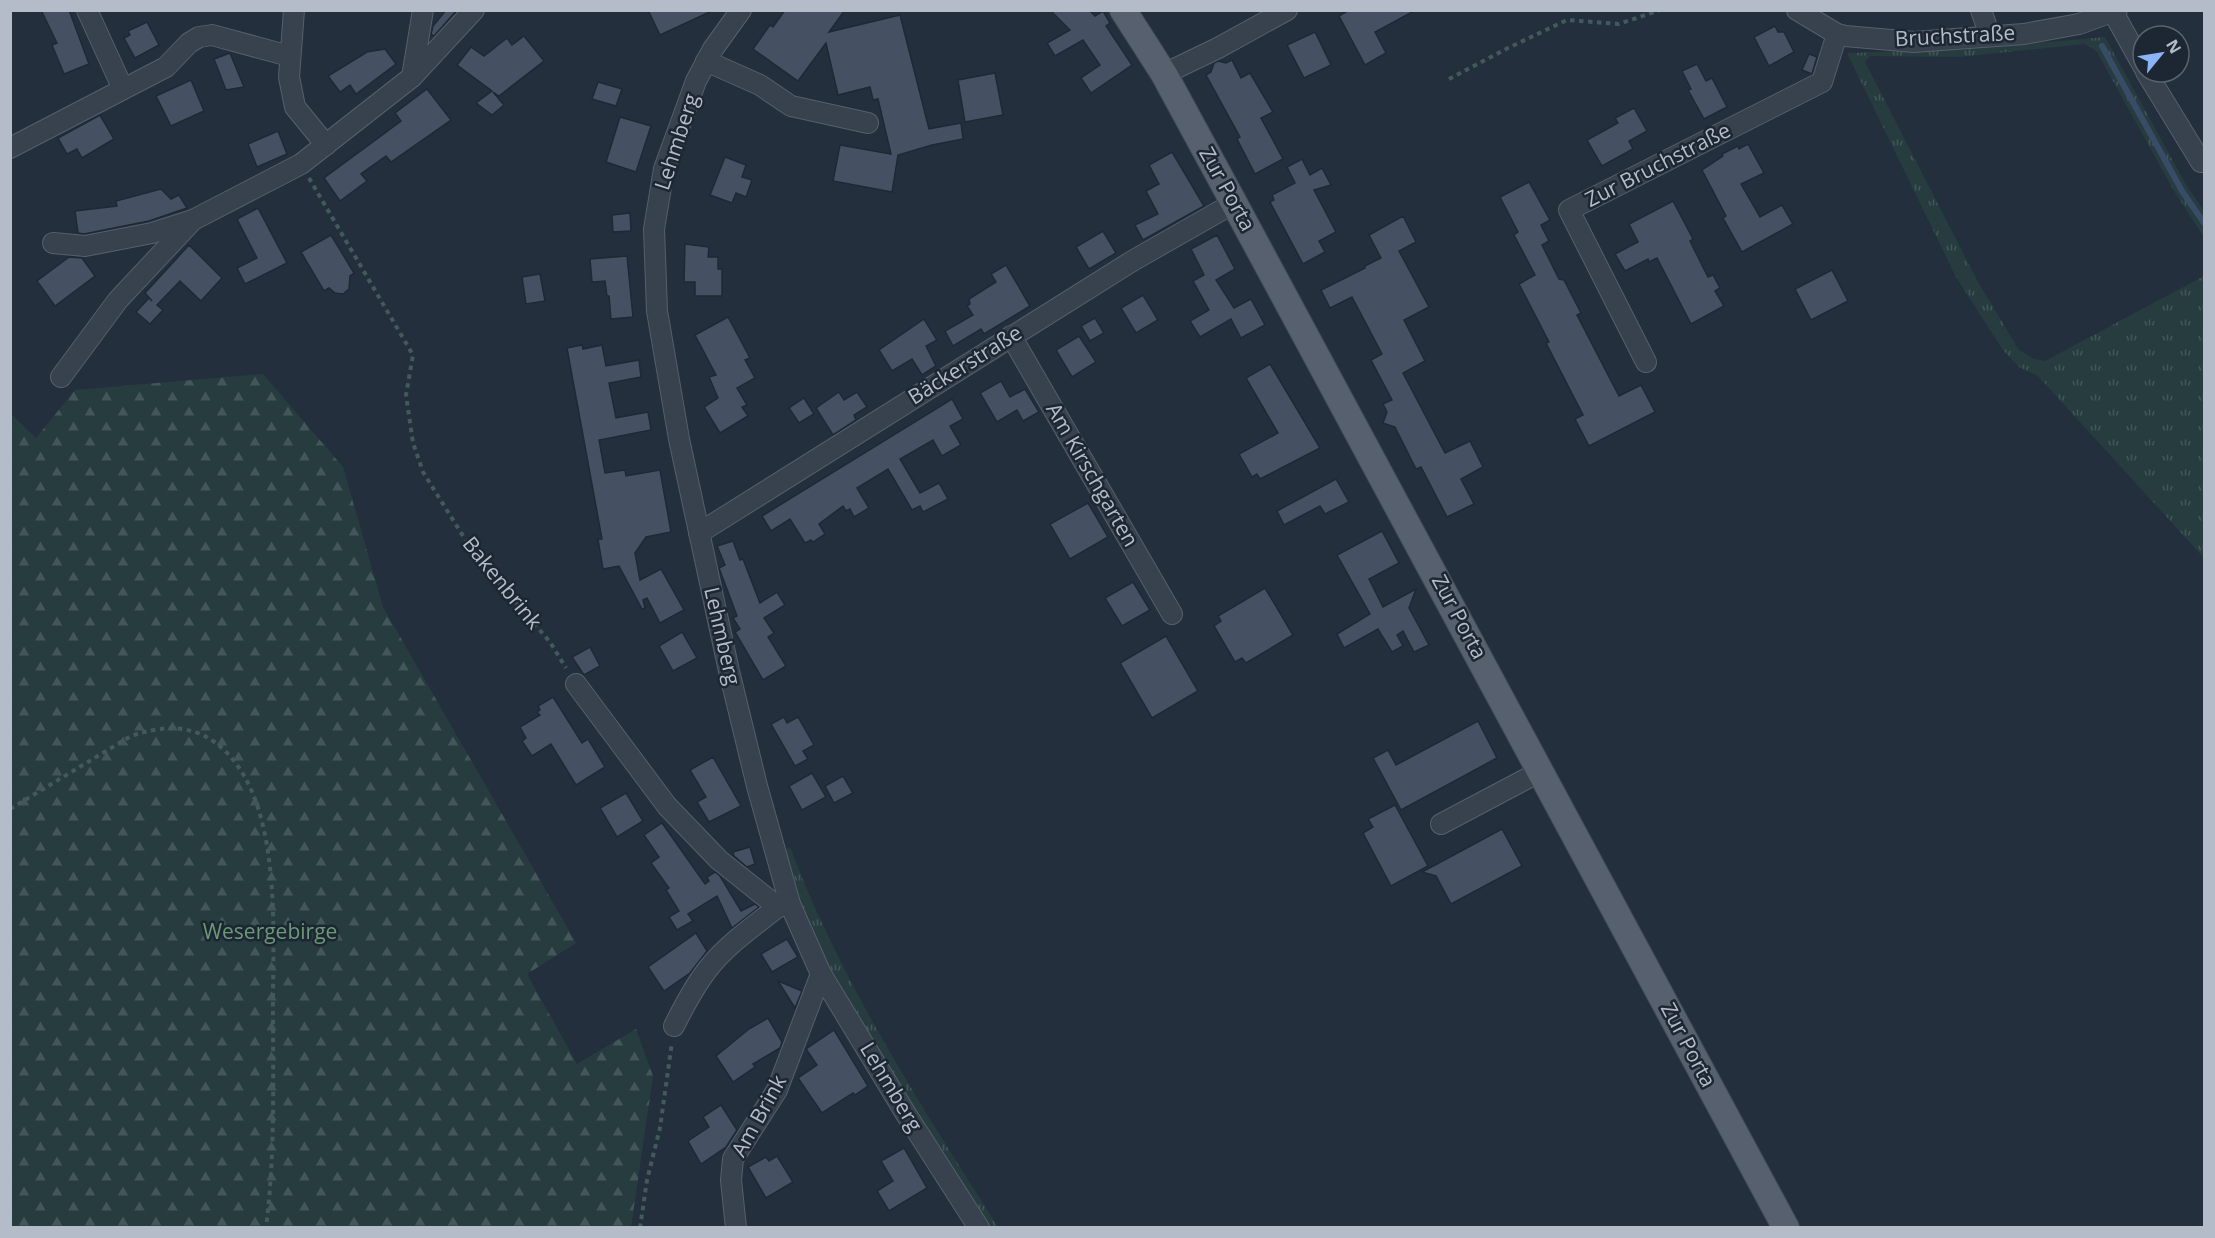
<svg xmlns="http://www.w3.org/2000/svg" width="2215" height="1238" viewBox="0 0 2215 1238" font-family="'Open Sans',sans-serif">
<defs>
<pattern id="grass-tufts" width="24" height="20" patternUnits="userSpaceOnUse" patternTransform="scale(1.5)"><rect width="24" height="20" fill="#263c3f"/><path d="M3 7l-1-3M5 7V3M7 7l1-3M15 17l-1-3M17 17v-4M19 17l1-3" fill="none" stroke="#435659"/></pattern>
<pattern id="forest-firs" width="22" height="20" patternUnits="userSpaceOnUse" patternTransform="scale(1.5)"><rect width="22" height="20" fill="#263c3f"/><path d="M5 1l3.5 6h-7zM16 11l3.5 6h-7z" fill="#435659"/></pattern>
</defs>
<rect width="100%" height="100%" fill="#242f3e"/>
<g fill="url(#grass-tufts)">
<polygon points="2105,37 2185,183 2204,211 2204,237 2174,191 2097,52 2085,44 1958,57 1870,56 1865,62 1978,282 2019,350 2034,359 2045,361 2204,276 2204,558 2038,376 2019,367 2003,350 1956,277 1847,53 1958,50"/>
<path d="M790 847C841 982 921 1106 998 1227H970L831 995 774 855Z"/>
</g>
<polygon fill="url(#forest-firs)" points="263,374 343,467 383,607 576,943 527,974 577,1064 636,1029 653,1076 631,1227 11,1227 11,414 36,438 75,390"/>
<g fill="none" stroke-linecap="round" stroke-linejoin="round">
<polyline stroke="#394c67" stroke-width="6" points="2102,46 2182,191 2204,223"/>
</g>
<g fill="#455162" stroke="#1f2835" stroke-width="1.5">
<polygon points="41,10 69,10 89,64 64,74 52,45 57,43"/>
<polygon points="446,10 457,10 434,36 431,34 433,26"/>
<polygon points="648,10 714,10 660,35"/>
<polygon points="785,10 845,10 829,32 900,15 929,129 961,123 963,139 932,145 898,155 892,192 833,181 840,145 891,154 878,99 873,100 870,87 838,95 826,43 798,81 753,49 770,25 773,27"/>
<polygon points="1050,10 1089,10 1095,16 1103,11 1110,23 1106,26 1132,65 1091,93 1081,78 1100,65 1083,40 1055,56 1047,43 1070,30"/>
<polygon points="1349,10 1416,10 1375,32 1386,53 1365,65 1339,16"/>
<polygon points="147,22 159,45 135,58 124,38 130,35 128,31"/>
<polygon points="1775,26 1778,32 1784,32 1794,52 1769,66 1754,37"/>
<polygon points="1315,32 1331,65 1304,78 1287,45"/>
<polygon points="524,36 544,61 499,96 493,92 504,105 492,115 476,103 492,91 457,65 471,47 484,56 507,38 512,45"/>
<polygon points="385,49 396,64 356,94 350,85 340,92 328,76 367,52"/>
<polygon points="230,53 244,87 226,90 214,59"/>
<polygon points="1809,54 1817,57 1812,74 1802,70"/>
<polygon points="1232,60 1241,78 1250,73 1273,112 1261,118 1283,159 1255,174 1237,139 1240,137 1206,75 1211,72 1214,63 1218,61 1226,63"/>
<polygon points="1697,64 1706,81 1712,78 1727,107 1704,119 1688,90 1691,89 1682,71"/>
<polygon points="995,73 1003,115 965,122 958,80"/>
<polygon points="191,80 204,111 171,126 156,96"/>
<polygon points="598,82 622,89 616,106 592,99"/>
<polygon points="427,89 451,120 391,162 386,156 361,174 367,181 340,201 324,178 401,121 395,113"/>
<polygon points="1634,108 1647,131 1629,141 1633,149 1602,166 1587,140 1618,123 1615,118"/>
<polygon points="100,115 114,139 82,158 77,149 67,154 58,138"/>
<polygon points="620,117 651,126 636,172 606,162"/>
<polygon points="278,131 287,154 257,167 248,144"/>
<polygon points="1748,144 1764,173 1741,184 1760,217 1782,205 1793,224 1742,252 1723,218 1726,216 1702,170 1723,156 1722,154 1738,146 1739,149"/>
<polygon points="1172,152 1204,206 1143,240 1135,225 1158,214 1146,191 1159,184 1149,165"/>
<polygon points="725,157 746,165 742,177 752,180 746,197 736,193 732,203 710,195"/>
<polygon points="1302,159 1310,175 1322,168 1331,185 1314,190 1336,232 1319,241 1325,252 1303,264 1270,202 1274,200 1272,195 1295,183 1287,167"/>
<polygon points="1529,182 1550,220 1541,225 1549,241 1542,245 1559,279 1564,280 1581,313 1577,315 1619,396 1641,385 1655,412 1589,446 1575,419 1583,415 1546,343 1549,342 1519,284 1535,275 1514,235 1518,232 1500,197"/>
<polygon points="161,189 171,199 179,195 187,208 149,221 84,234 78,233 75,211 117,206 116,201"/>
<polygon points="1673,201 1693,239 1690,241 1708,277 1713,275 1720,288 1715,291 1724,306 1691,324 1657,258 1649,262 1648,259 1625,271 1615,254 1638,242 1629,224"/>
<polygon points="258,208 287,263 245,284 237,268 257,258 237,219"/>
<polygon points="630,213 631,231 613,232 612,215"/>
<polygon points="1403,216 1416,242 1399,251 1429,307 1404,320 1425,361 1403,373 1445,453 1470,441 1483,467 1461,479 1474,504 1447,517 1421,467 1416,469 1395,427 1383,423 1387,412 1383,404 1392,400 1371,360 1382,354 1352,297 1330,308 1321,290 1365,268 1365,266 1381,258 1369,235"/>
<polygon points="1103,231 1116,253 1089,269 1076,247"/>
<polygon points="331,235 354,273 350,276 349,289 343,294 335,293 329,288 324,291 301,252"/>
<polygon points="1217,235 1235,269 1216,280 1234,308 1251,299 1265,325 1241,338 1231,319 1200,337 1190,321 1209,310 1193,281 1204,275 1191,249"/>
<polygon points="685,244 709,247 708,257 718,257 718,269 722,269 722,296 695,296 695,282 684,282"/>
<polygon points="189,245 222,278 201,301 180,281 157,305 163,310 150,324 136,312 149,298 152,301 145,293"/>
<polygon points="627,256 633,317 611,319 609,296 607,296 605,281 592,282 590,259"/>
<polygon points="69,257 82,258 95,276 55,306 37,281"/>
<polygon points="1006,265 1030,306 984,334 981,329 953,346 945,331 973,315 967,306 970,304 969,299 996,282 991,274"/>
<polygon points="1832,270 1848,301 1811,320 1795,289"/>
<polygon points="540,274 545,301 526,304 522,277"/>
<polygon points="1143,295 1158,320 1136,333 1121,308"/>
<polygon points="728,317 750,358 745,360 755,378 737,388 747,405 742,407 748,416 720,433 704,407 718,398 709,377 716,375 695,335"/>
<polygon points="1095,318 1104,333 1090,341 1081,326"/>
<polygon points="924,319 937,340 926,346 936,366 922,375 912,359 892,371 879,350"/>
<polygon points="1079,336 1096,362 1072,377 1056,350"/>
<polygon points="582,345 583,349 602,345 606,366 639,360 641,377 609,383 616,418 648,412 651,430 599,440 605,473 625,470 626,476 660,470 671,532 646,537 635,553 640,580 661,569 684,610 660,623 647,598 643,600 645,608 642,609 619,566 603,569 598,539 602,539 567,348"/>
<polygon points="1270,364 1320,448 1260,479 1257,474 1252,477 1239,454 1278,433 1246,378"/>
<polygon points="1001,381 1010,397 1025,389 1039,412 1023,421 1017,410 997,422 980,393"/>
<polygon points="839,392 844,400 857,392 867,407 854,415 856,420 833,435 816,408"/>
<polygon points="804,398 814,414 799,423 789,408"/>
<polygon points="952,399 963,419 950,426 961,445 942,456 933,440 900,459 920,493 939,483 948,499 923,512 920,506 912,510 888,469 857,488 869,508 854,517 850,509 846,511 843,506 819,524 825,534 813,542 811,540 805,543 790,519 771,531 762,516"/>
<polygon points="1336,479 1349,502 1325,514 1320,506 1284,525 1277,511"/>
<polygon points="1088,503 1108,537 1070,559 1050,524"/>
<polygon points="1382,531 1399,563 1369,579 1383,607 1416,589 1409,608 1429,645 1414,652 1403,631 1397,635 1403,646 1392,652 1378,629 1344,648 1337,634 1370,614 1337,555"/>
<polygon points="733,541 740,560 743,559 760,603 777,592 785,605 764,618 774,633 768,637 786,666 763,680 735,632 740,629 733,618 737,616 719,568 725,565 717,546"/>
<polygon points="1133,582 1150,610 1122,626 1105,598"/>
<polygon points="1265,588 1293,635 1246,663 1242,658 1235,662 1214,626 1221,621 1218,616"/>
<polygon points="682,632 697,658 673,671 659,646"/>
<polygon points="1166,636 1198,691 1152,718 1120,663"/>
<polygon points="590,647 600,666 584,675 572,657"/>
<polygon points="553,697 582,743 588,739 605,767 576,785 551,744 532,756 522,741 526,738 520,727 540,715 537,712 540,710 538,706"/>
<polygon points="784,717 787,723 798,717 814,745 803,751 808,759 795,766 771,724"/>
<polygon points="1478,721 1497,758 1401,810 1373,758 1388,750 1396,765"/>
<polygon points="713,757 741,806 709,822 697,802 706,797 690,770"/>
<polygon points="812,773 826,797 802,810 789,786"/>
<polygon points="843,776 853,793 834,803 825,786"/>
<polygon points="626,793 643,821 617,837 600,808"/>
<polygon points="1395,805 1428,866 1391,886 1363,833 1373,827 1368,819"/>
<polygon points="662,823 705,884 709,881 707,877 715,872 720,876 741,911 755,904 759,907 732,928 717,896 688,914 693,921 677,930 669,917 679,911 666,890 669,888 651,863 659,857 644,835"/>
<polygon points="1502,829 1522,866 1451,904 1436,876 1422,872"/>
<polygon points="750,847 755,864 747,867 734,856 733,852"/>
<polygon points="696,933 707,951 690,973 664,991 648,967"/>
<polygon points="787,939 798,957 772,972 761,954"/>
<polygon points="778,981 802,991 795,1008"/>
<polygon points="768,1018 782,1042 780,1048 753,1064 755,1067 733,1082 716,1056 749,1029"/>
<polygon points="834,1030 868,1086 855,1095 853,1093 822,1113 798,1078 817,1065 806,1049"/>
<polygon points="721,1105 737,1130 726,1147 701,1164 688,1141 709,1127 703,1117"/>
<polygon points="904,1148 927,1188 889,1211 877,1191 893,1181 881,1161"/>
<polygon points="777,1156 793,1182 766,1198 748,1167 766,1157 769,1161"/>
</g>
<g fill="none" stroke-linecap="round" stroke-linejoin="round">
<defs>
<g id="minor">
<polyline points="87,10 123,89"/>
<polyline points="294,10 289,77 295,107 326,145"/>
<polyline points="741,10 713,49 696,81 664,169 654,229 657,311 679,439 729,671 757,786 790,904 821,974 906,1114 979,1228"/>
<polyline points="1797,10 1837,34 1845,36 1914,42 2024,34 2079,24 2117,10"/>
<polyline points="1981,10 1990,36"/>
<polyline points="2113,12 2143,66"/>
<polyline points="706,61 760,85 791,106 868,123"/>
<polyline points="2146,72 2201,162"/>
<polyline points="1164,74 1218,48 1287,10"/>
<polyline points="412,77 423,10"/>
<polyline points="10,148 166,67 189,43 199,37 212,35 289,56"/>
<polyline points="53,243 85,246 152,233 193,220"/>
<polyline points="1011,336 1172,614"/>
<polyline points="1646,362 1569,210 1822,82 1837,34"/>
<polyline points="61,377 118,300 193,220 301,164 412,77 474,10"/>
<polyline points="699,533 1134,260 1234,203"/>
<polyline points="576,684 667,806 719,860 778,907 790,904"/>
<polyline points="1441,824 1541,771"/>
<path d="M674 1026C684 1006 694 987 707 970 726 945 754 926 778 907"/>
<polyline points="736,1228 731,1180 733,1159 777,1090 821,974"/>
</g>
<polyline id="major" points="1123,10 1164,74 1234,203 1786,1228"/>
</defs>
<use href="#minor" stroke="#565f6c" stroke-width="22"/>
<use href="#major" stroke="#414a57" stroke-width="28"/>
<g stroke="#44595c" stroke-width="4" stroke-dasharray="4.5 4.5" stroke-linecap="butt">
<polyline points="1449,79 1508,48 1567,20 1619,24 1660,10"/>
<polyline points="309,178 413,355 406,395 413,443 423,472 475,555 550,642 566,668"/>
<path d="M10 809 131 736C160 726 188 724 213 741 286 792 272 936 273 1015 273 1085 275 1157 266 1228"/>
<polyline points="640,1228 647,1180 660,1128 672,1042"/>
</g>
<use href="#minor" stroke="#38414e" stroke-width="20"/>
<use href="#major" stroke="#56606e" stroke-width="26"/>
</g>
<g text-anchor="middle" stroke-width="5" stroke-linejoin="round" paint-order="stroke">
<g font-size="21" fill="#b4bcc9" stroke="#1d2633">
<text transform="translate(1955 36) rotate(-3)" y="7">Bruchstraße</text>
<text transform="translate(677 142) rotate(-72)" y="7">Lehmberg</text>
<text transform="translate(1658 165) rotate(-27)" y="7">Zur Bruchstraße</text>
<text transform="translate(1227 189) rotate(61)" y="7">Zur Porta</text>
<text transform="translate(965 365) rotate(-32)" y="7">Bäckerstraße</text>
<text transform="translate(1092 475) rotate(60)" y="7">Am Kirschgarten</text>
<text transform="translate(502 583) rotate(51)" y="7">Bakenbrink</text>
<text transform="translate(1459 617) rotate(62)" y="7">Zur Porta</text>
<text transform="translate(722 636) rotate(77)" y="7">Lehmberg</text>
<text transform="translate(1688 1045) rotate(62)" y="7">Zur Porta</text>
<text transform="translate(891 1087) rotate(59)" y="7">Lehmberg</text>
<text transform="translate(759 1116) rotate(-61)" y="7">Am Brink</text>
</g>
<g font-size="21" fill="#6b9a76" stroke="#1d2633">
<text x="270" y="939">Wesergebirge</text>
</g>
</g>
<rect width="2215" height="1238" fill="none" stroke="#b4bcc9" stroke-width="24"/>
<g transform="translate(2161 54) rotate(60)"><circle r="28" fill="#1d2633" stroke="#59626f" stroke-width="1.5"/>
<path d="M0-4.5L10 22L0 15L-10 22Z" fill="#8ab4f8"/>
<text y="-9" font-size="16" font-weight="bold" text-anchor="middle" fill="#b4bcc9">N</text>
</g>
</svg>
